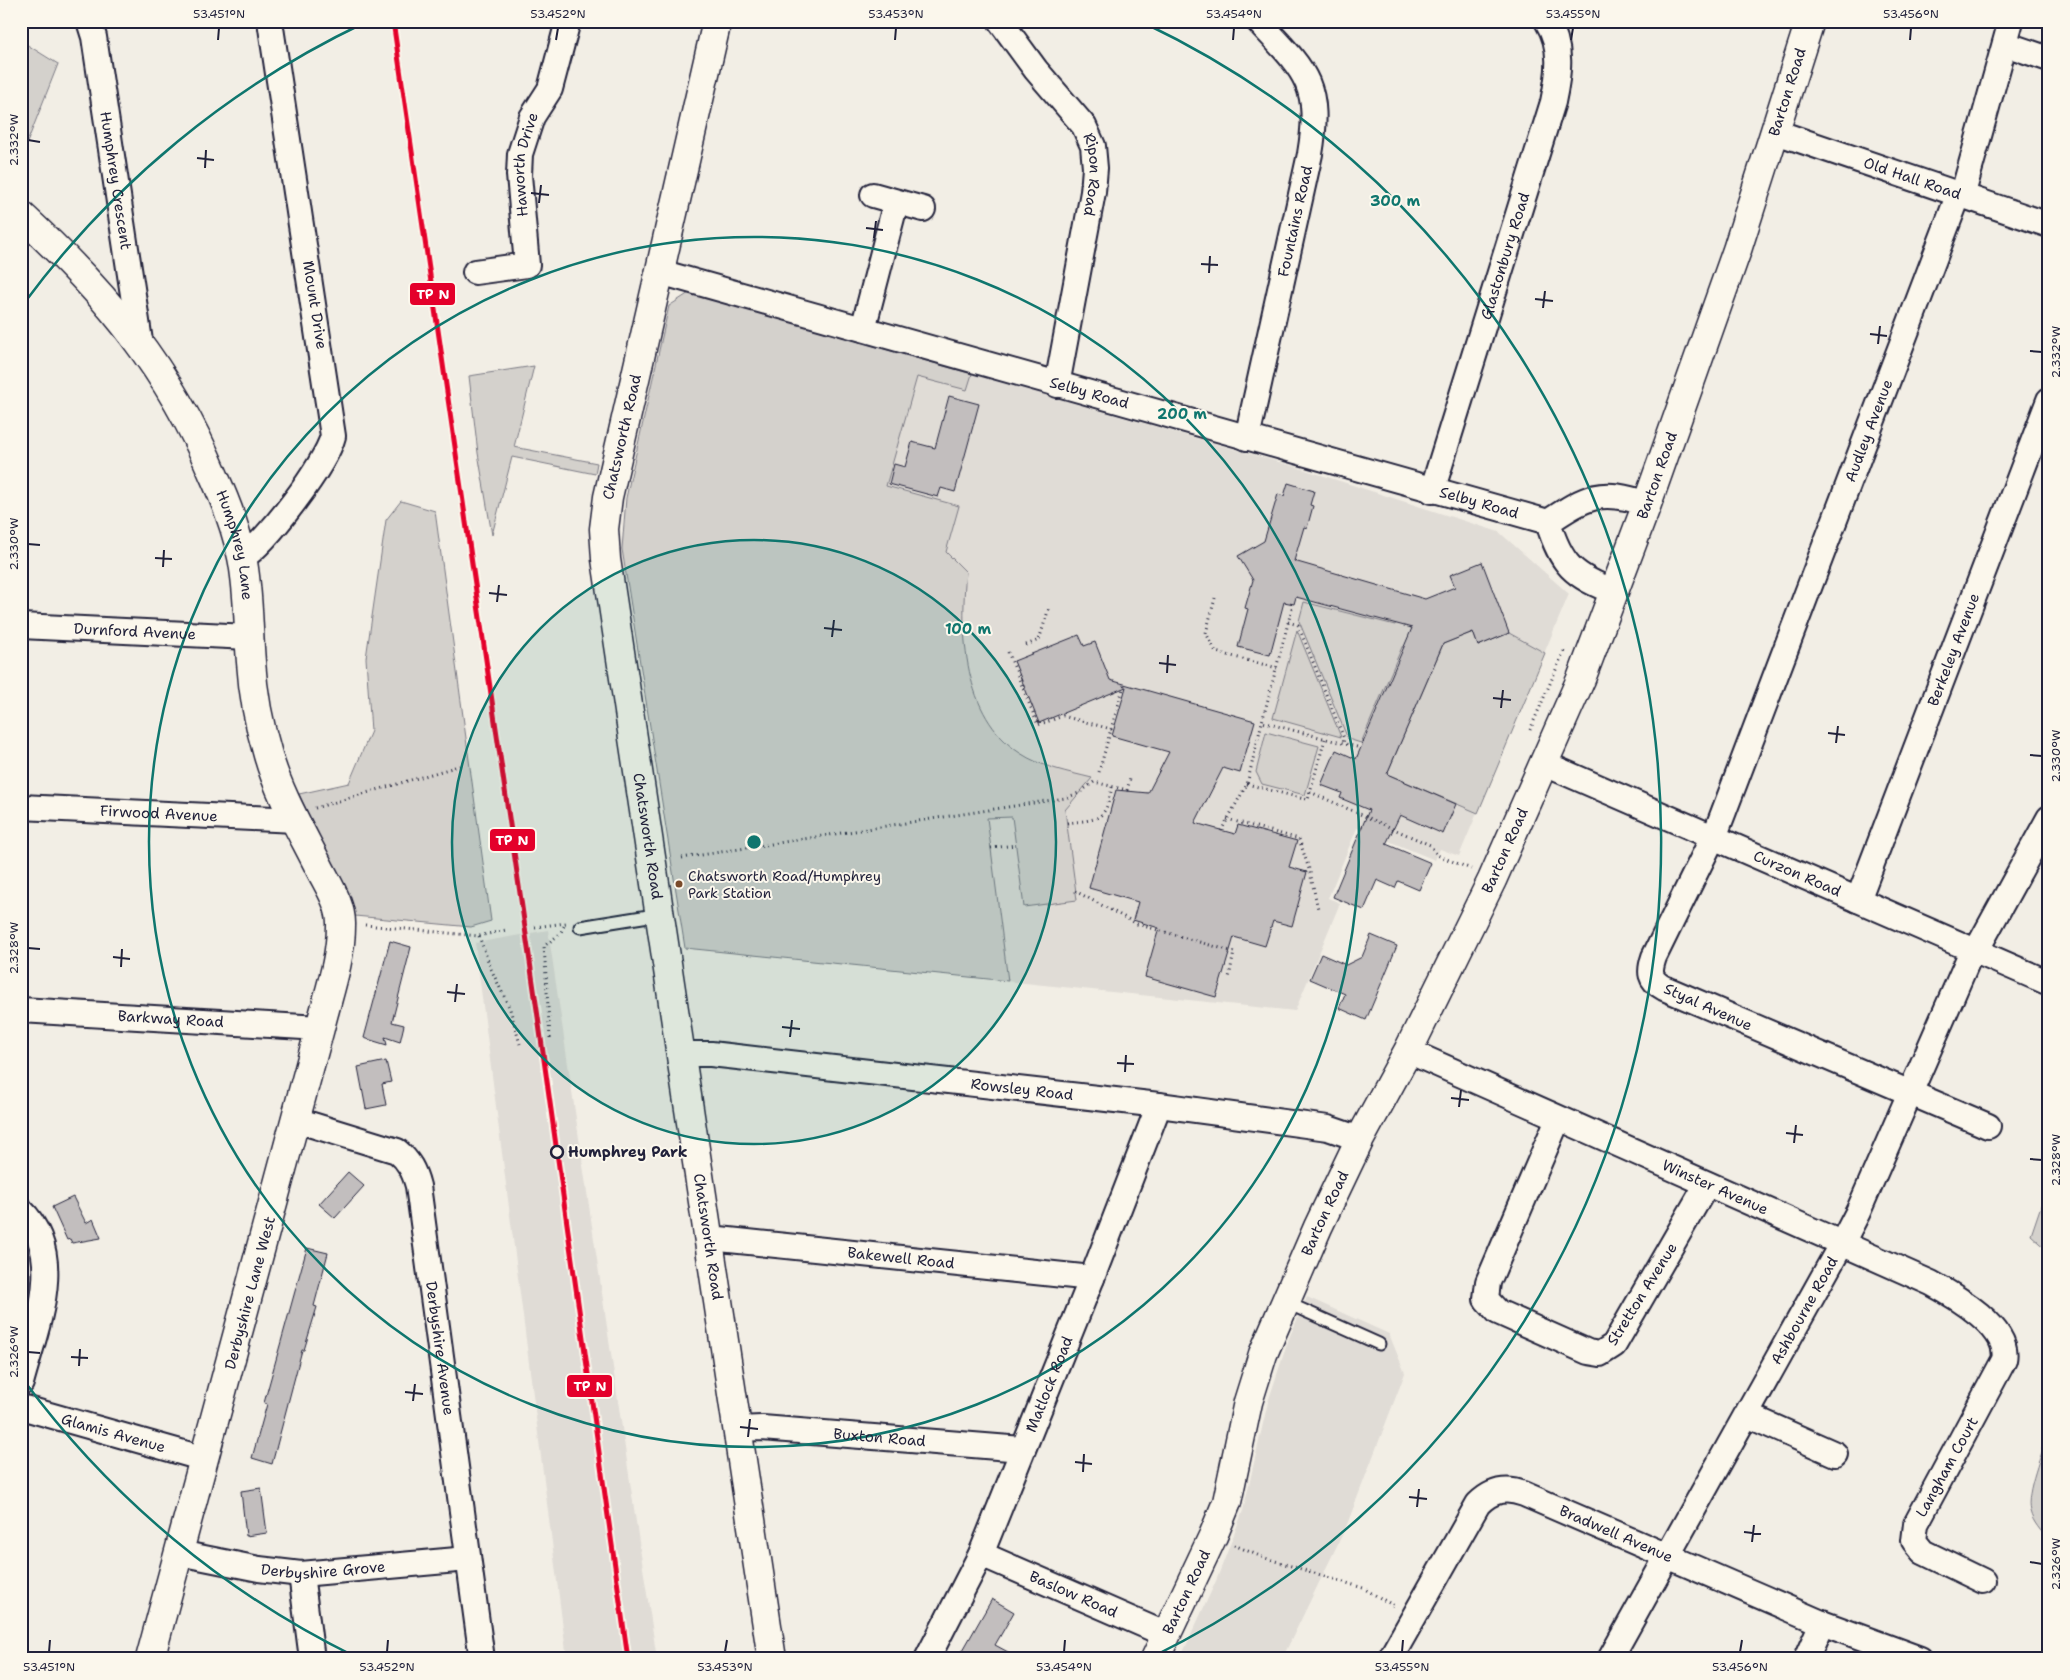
<svg xmlns="http://www.w3.org/2000/svg" width="2070" height="1680" viewBox="0 0 2070 1680" font-family="'Shantell Sans',sans-serif">
<rect width="100%" height="100%" fill="#f2eee5"/>
<filter id="ink" filterUnits="userSpaceOnUse"><feTurbulence type="fractalNoise" baseFrequency=".02" numOctaves="2"/><feDisplacementMap in="SourceGraphic" scale="10" xChannelSelector="R" yChannelSelector="G"/><feConvolveMatrix kernelMatrix="1 2 1 2 8 2 1 2 1" color-interpolation-filters="sRGB"/></filter>
<g filter="url(#ink)">
<g fill="#e0dcd6">
<polygon points="689,293 1293,466 1499,532 1569,594 1459,856 1440,849 1435,860 1357,828 1328,898 1340,903 1295,1011 685,948 622,549 626,498 669,306"/>
<polygon points="548,930 639,1542 657,1659 567,1659 475,943"/>
<polygon points="1307,1297 1389,1334 1405,1373 1346,1527 1282,1659 1180,1659 1216,1581 1243,1511 1268,1402 1289,1338"/>
</g>
<g fill="#d4d1cc" stroke="#7b7a84">
<polygon points="21,41 58,64 21,158"/>
<path d="M689 293 972 374 967 390 917 377 886 486 959 506 946 552 966 572C960 633 963 716 1020 753 1041 767 1068 772 1092 778L1065 810 1077 900 1024 907 1012 817 987 818 1008 981 685 948 622 549 626 498 669 306Z"/>
<polygon points="534,366 514,447 597,463 595,474 512,457 492,535 478,453 469,376"/>
<polygon points="401,501 435,511 491,921 471,927 355,916 299,794 349,783 371,731 366,658 386,520"/>
<polygon points="1304,602 1395,625 1398,616 1407,618 1417,643 1413,652 1402,647 1361,743 1348,739 1299,621"/>
<polygon points="1297,630 1341,737 1273,718"/>
<polygon points="1473,632 1478,646 1509,633 1545,653 1478,813 1387,774 1443,644"/>
<polygon points="1266,732 1319,746 1305,795 1262,784 1256,772"/>
<polygon points="2049,1182 2049,1251 2031,1235"/>
<path d="M2049 1432V1540C2041 1531 2033 1523 2030 1511 2025 1493 2043 1451 2049 1432Z"/>
</g>
<g fill="#c2bebe" stroke="#22223b">
<polygon points="949,396 979,404 955,492 941,488 938,497 889,484 894,464 905,467 912,442 935,448"/>
<polygon points="1288,483 1314,491 1310,505 1313,506 1307,528 1304,527 1294,561 1425,599 1455,587 1450,575 1482,562 1509,633 1478,646 1473,632 1443,644 1387,774 1456,804 1443,834 1400,815 1386,844 1431,863 1419,890 1398,881 1395,888 1377,880 1364,910 1333,897 1369,810 1340,798 1342,793 1321,785 1336,750 1356,759 1412,628 1296,597 1294,604 1284,602 1270,655 1238,647 1248,609 1245,608 1253,580 1238,556 1264,541 1278,494 1284,496"/>
<polygon points="1079,635 1084,646 1095,642 1110,680 1255,721 1240,773 1223,768 1195,823 1235,834 1238,825 1297,841 1289,867 1307,872 1292,926 1273,921 1265,946 1234,937 1216,997 1145,977 1159,928 1133,920 1138,902 1089,888 1116,790 1148,793 1169,752 1112,736 1126,687 1039,723 1014,661"/>
<polygon points="1371,935 1397,946 1366,1020 1339,1008 1345,994 1310,979 1321,954 1346,965 1362,957"/>
<polygon points="390,941 411,947 392,1022 404,1025 400,1042 385,1037 387,1045 364,1038"/>
<polygon points="386,1061 391,1082 382,1084 386,1105 366,1109 358,1067"/>
<polygon points="348,1172 364,1186 335,1218 319,1204"/>
<polygon points="73,1197 86,1223 93,1219 101,1238 72,1243 70,1239 67,1240 52,1207"/>
<polygon points="307,1248 328,1253 314,1306 317,1307 304,1350 302,1350 272,1464 252,1458 267,1404 264,1403"/>
<polygon points="261,1488 267,1533 246,1536 241,1491"/>
<polygon points="992,1599 1014,1612 995,1645 1021,1659 958,1659"/>
</g>
<g fill="none" stroke-linecap="round" stroke-linejoin="round">
<defs>
<g id="lane">
<polyline points="580,927 661,914"/>
<polyline points="1285,1302 1379,1344"/>
</g>
<g id="street">
<path id="s1" d="M89 21 94 37 140 341"/>
<path id="s2" d="M1000 21 1036 70 1084 126 1093 146 1095 168 1093 192 1057 385"/>
<polyline points="2005,44 2049,59"/>
<path id="s3" d="M1776 132 2049 225"/>
<polyline points="873,195 923,209"/>
<path id="s4" d="M475 272 527 265 519 175 520 154 532 117 550 89 568 21"/>
<path id="s5" d="M660 272 1548 522"/>
<polyline points="863,329 896,202"/>
<path id="s6" d="M1247 438 1310 154C1322 83 1304 70 1258 21"/>
<path id="s7" d="M1432 491 1553 102C1559 74 1563 47 1547 21"/>
<path d="M242 558C267 542 326 464 333 436L270 21"/>
<path d="M1615 592C1573 576 1561 565 1548 522 1587 496 1601 488 1647 504"/>
<path id="s8" d="M21 626 249 637"/>
<path id="s9" d="M1545 764 2049 983"/>
<path id="s10" d="M21 807 295 820"/>
<path id="s11" d="M1858 900 2049 400"/>
<path id="s12" d="M21 1010 320 1028"/>
<path id="s13" d="M1408 1051 1931 1283C1955 1296 2011 1328 2004 1360L1916 1524 1914 1541 1923 1552 1983 1581"/>
<path id="s14" d="M682 1054H711L1159 1105 1328 1128 1360 1139"/>
<polyline points="1558,1119 1488,1282 1486,1299 1498,1312 1588,1352 1600,1354 1614,1345 1707,1184"/>
<path id="s15" d="M296 1120 397 1151C409 1161 414 1171 418 1186L482 1659"/>
<path id="s16" d="M1988 1126 1664 988C1649 980 1649 972 1654 957L1718 827 1955 204 1965 186 2011 21"/>
<path d="M21 1210C68 1256 35 1329 21 1383"/>
<path id="s17" d="M710 1238 1092 1278"/>
<path id="s18" d="M21 1407 205 1459"/>
<polyline points="1747,1415 1835,1454"/>
<path id="s19" d="M738 1429 762 1428 1022 1449"/>
<path id="s20" d="M179 1553 259 1569 301 1574 468 1559"/>
<path id="s21" d="M981 1554 1167 1635"/>
<polyline points="301,1574 312,1659"/>
<path id="s22" d="M927 1659 981 1554 1092 1278 1159 1105"/>
<path id="s23" d="M1390 1659 1478 1504C1492 1490 1506 1487 1524 1494L1822 1623 1920 1659"/>
<path id="s24" d="M1610 1659 1842 1243 1858 1212 1968 960 1981 942 2049 818"/>
<polyline points="1806,1659 1822,1623"/>
</g>
<g id="secondary">
<path id="s25" d="M717 21 608 497 604 529 606 559 772 1659"/>
<path id="s26" d="M21 215C106 294 169 368 214 476 226 502 236 529 242 557 249 591 248 627 251 662 253 693 259 725 268 755 279 794 301 831 319 867 328 885 342 905 341 926 341 960 328 995 320 1028L150 1659"/>
<path id="s27" d="M1155 1659 1213 1536 1227 1502 1248 1402 1263 1354 1318 1227 1360 1139 1408 1051 1492 880 1581 679 1647 504 1737 250 1810 21"/>
</g>
</defs>
<use href="#lane" stroke="#22223b" stroke-width="15"/>
<use href="#street" stroke="#22223b" stroke-width="28"/>
<use href="#secondary" stroke="#22223b" stroke-width="31"/>
<g stroke="#22223b" stroke-width="3" stroke-dasharray="1 4" stroke-linecap="butt">
<polyline points="1215,598 1206,633 1216,652 1277,668"/>
<polyline points="1292,608 1262,722 1357,747"/>
<polyline points="1288,622 1298,625 1344,738 1343,744"/>
<polyline points="1026,645 1039,640 1049,608"/>
<polyline points="1008,652 1038,725 1063,716 1111,729 1125,682"/>
<polyline points="1530,730 1564,651"/>
<polyline points="1325,739 1310,792 1430,845 1437,855 1471,869"/>
<polyline points="1099,772 1111,729"/>
<polyline points="1247,784 1308,800 1310,792"/>
<polyline points="315,808 462,765"/>
<polyline points="1227,819 1299,839 1310,872 1318,909"/>
<path d="M1067 823C1099 819 1105 822 1112 787"/>
<polyline points="1221,831 1247,784 1262,722"/>
<polyline points="991,848 1016,845"/>
<polyline points="682,858 1065,798 1079,793 1094,782 1127,790 1130,779"/>
<polyline points="1075,891 1137,924 1234,952 1229,978"/>
<polyline points="365,925 479,936 506,930"/>
<polyline points="535,927 566,923"/>
<polyline points="479,936 491,969 510,1009 520,1044"/>
<polyline points="550,1038 544,946 560,934 564,926"/>
<polyline points="1234,1545 1262,1557 1363,1588 1396,1607"/>
</g>
<use href="#lane" stroke="#fbf7ec" stroke-width="11"/>
<use href="#street" stroke="#fbf7ec" stroke-width="24"/>
<use href="#secondary" stroke="#fbf7ec" stroke-width="28"/>
<defs>
<polyline id="rail-1" points="393,21 537,1010 628,1659"/>
</defs>
<use href="#rail-1" stroke="#fbf7ec" stroke-width="9"/>
<use href="#rail-1" stroke="#e4002b" stroke-width="5"/>
</g>
</g>
<path fill="none" stroke="#22223b" stroke-width="2" d="M218 40 219 28M556 40 558 28M895 40 896 28M1233 40 1234 28M1571 40 1573 28M1910 40 1911 28M28 140 40 142M197 158 214 160M205 168 206 150M531 193 549 195M539 203 541 185M866 228 883 230M874 238 876 221M1201 264 1218 265M1209 273 1210 256M1535 299 1553 301M1543 308 1545 291M1870 334 1887 336M1878 344 1880 326M2030 351 2042 352M28 544 40 545M155 558 172 559M163 567 164 550M489 593 507 595M497 602 499 585M824 628 842 630M832 637 834 620M1159 663 1176 665M1167 673 1168 655M1493 698 1511 700M1501 708 1503 690M1828 733 1845 735M1836 743 1838 726M2030 755 2042 756M28 948 40 949M113 957 130 959M121 967 122 949M447 992 465 994M455 1002 457 984M782 1027 800 1029M790 1037 792 1020M1117 1063 1134 1064M1125 1072 1126 1055M1451 1098 1469 1100M1459 1107 1461 1090M1786 1133 1803 1135M1794 1143 1796 1125M2030 1159 2042 1160M28 1352 40 1353M71 1357 88 1358M79 1366 80 1349M405 1392 423 1394M413 1401 415 1384M740 1427 758 1429M748 1437 750 1419M1075 1462 1092 1464M1083 1472 1084 1454M1409 1497 1427 1499M1417 1507 1419 1489M1744 1532 1761 1534M1752 1542 1754 1525M2030 1562 2042 1564M49 1652 50 1640M387 1652 388 1640M725 1652 727 1640M1064 1652 1065 1640M1402 1652 1403 1640M1740 1652 1742 1640"/>
<circle cx="754" cy="842" r="302" fill="#0f766e" fill-opacity=".12"/>
<g fill="none" stroke="#0f766e" stroke-width="2.5">
<circle cx="754" cy="842" r="302"/>
<circle cx="754" cy="842" r="605"/>
<path d="M356 1657A907 907 0 0 1 25 1382M25 302A907 907 0 0 1 364 23M1144 23A907 907 0 0 1 1152 1657"/>
</g>
<circle fill="#7a4b2a" stroke="#fbf7ec" stroke-width="2" cx="679" cy="884" r="4.5"/>
<circle fill="#fbf7ec" stroke="#22223b" stroke-width="2.5" cx="557" cy="1152" r="6"/>
<g text-anchor="middle" stroke-width="4" stroke-linejoin="round" paint-order="stroke">
<g font-size="14" fill="#22223b" stroke="#fbf7ec" text-anchor="start">
<text x="688" y="881">Chatsworth Road/Humphrey<tspan x="688" dy="17">Park Station</tspan></text>
</g>
<g font-size="15" fill="#22223b" stroke="#fbf7ec">
<text dy="5" stroke="none"><textPath href="#s27" startOffset="1694">Barton Road</textPath></text>
<text dy="5" stroke="none"><textPath href="#s4" startOffset="154">Haworth Drive</textPath></text>
<text dy="5" stroke="none"><textPath href="#s2" startOffset="185">Ripon Road</textPath></text>
<text dy="5" stroke="none"><textPath href="#s3" startOffset="144">Old Hall Road</textPath></text>
<text dy="5" stroke="none"><textPath href="#s1" startOffset="162">Humphrey Crescent</textPath></text>
<text dy="5" stroke="none"><textPath href="#s6" startOffset="222">Fountains Road</textPath></text>
<text dy="5" stroke="none"><textPath href="#s7" startOffset="246">Glastonbury Road</textPath></text>
<text transform="translate(315 305) rotate(81)" y="5">Mount Drive</text>
<text dy="5" stroke="none"><textPath href="#s5" startOffset="446">Selby Road</textPath></text>
<text dy="5" stroke="none"><textPath href="#s16" startOffset="958">Audley Avenue</textPath></text>
<text transform="translate(622 437) rotate(-77)" y="5">Chatsworth Road</text>
<text dy="5" stroke="none"><textPath href="#s27" startOffset="1289">Barton Road</textPath></text>
<text dy="5" stroke="none"><textPath href="#s5" startOffset="851">Selby Road</textPath></text>
<text dy="5" stroke="none"><textPath href="#s26" startOffset="400">Humphrey Lane</textPath></text>
<text dy="5" stroke="none"><textPath href="#s8" startOffset="114">Durnford Avenue</textPath></text>
<text dy="5" stroke="none"><textPath href="#s11" startOffset="268">Berkeley Avenue</textPath></text>
<text dy="5" stroke="none"><textPath href="#s10" startOffset="138">Firwood Avenue</textPath></text>
<text dy="5" stroke="none"><textPath href="#s25" startOffset="831">Chatsworth Road</textPath></text>
<text dy="5" stroke="none"><textPath href="#s27" startOffset="884">Barton Road</textPath></text>
<text dy="5" stroke="none"><textPath href="#s9" startOffset="275">Curzon Road</textPath></text>
<text transform="translate(1708 1007) rotate(24)" y="5">Styal Avenue</text>
<text dy="5" stroke="none"><textPath href="#s12" startOffset="150">Barkway Road</textPath></text>
<text dy="5" stroke="none"><textPath href="#s14" startOffset="342">Rowsley Road</textPath></text>
<text dy="5" stroke="none"><textPath href="#s13" startOffset="336">Winster Avenue</textPath></text>
<text dy="5" stroke="none"><textPath href="#s27" startOffset="479">Barton Road</textPath></text>
<text dy="5" stroke="none"><textPath href="#s25" startOffset="1236">Chatsworth Road</textPath></text>
<text dy="5" stroke="none"><textPath href="#s17" startOffset="192">Bakewell Road</textPath></text>
<text transform="translate(250 1293) rotate(-75)" y="5">Derbyshire Lane West</text>
<text transform="translate(1642 1294) rotate(-58)" y="5">Stretton Avenue</text>
<text dy="5" stroke="none"><textPath href="#s24" startOffset="399">Ashbourne Road</textPath></text>
<text dy="5" stroke="none"><textPath href="#s15" startOffset="311">Derbyshire Avenue</textPath></text>
<text dy="5" stroke="none"><textPath href="#s22" startOffset="301">Matlock Road</textPath></text>
<text dy="5" stroke="none"><textPath href="#s18" startOffset="96">Glamis Avenue</textPath></text>
<text dy="5" stroke="none"><textPath href="#s19" startOffset="142">Buxton Road</textPath></text>
<text transform="translate(1947 1467) rotate(-61)" y="5">Langham Court</text>
<text dy="5" stroke="none"><textPath href="#s23" startOffset="329">Bradwell Avenue</textPath></text>
<text dy="5" stroke="none"><textPath href="#s20" startOffset="146">Derbyshire Grove</textPath></text>
<text dy="5" stroke="none"><textPath href="#s27" startOffset="74">Barton Road</textPath></text>
<text dy="5" stroke="none"><textPath href="#s21" startOffset="101">Baslow Road</textPath></text>
</g>
<g font-size="15" font-weight="bold" fill="#22223b" stroke="#fbf7ec" text-anchor="start">
<text x="568" y="1157">Humphrey Park</text>
</g>
</g>
<circle cx="754" cy="842" r="8" fill="#0f766e" stroke="#fbf7ec" stroke-width="2.5"/>
<g font-size="15" text-anchor="middle" font-weight="bold" fill="#0f766e" stroke="#fbf7ec" stroke-width="4" stroke-linejoin="round" paint-order="stroke">
<text x="1395" y="206">300 m</text>
<text x="1182" y="419">200 m</text>
<text x="968" y="634">100 m</text>
</g>
<g stroke="#fbf7ec" stroke-width="2">
<rect x="409" y="282" width="47" height="24" rx="5" fill="#e4002b"/>
<rect x="489" y="828" width="47" height="24" rx="5" fill="#e4002b"/>
<rect x="566" y="1374" width="47" height="24" rx="5" fill="#e4002b"/>
</g>
<g font-size="14" text-anchor="middle" font-weight="bold" fill="#fff">
<text x="433" y="299">TP N</text>
<text x="512" y="845">TP N</text>
<text x="590" y="1391">TP N</text>
</g>
<rect width="2070" height="1680" fill="none" stroke="#fbf7ec" stroke-width="55"/>
<rect x="28" y="28" width="2014" height="1624" fill="none" stroke="#22223b" stroke-width="2"/>
<g font-size="12" text-anchor="middle" fill="#22223b">
<text x="219" y="18">53.451°N</text>
<text x="558" y="18">53.452°N</text>
<text x="896" y="18">53.453°N</text>
<text x="1234" y="18">53.454°N</text>
<text x="1573" y="18">53.455°N</text>
<text x="1911" y="18">53.456°N</text>
<text transform="translate(14 140) rotate(-90)" y="4">2.332°W</text>
<text transform="translate(2056 352) rotate(-90)" y="4">2.332°W</text>
<text transform="translate(14 544) rotate(-90)" y="4">2.330°W</text>
<text transform="translate(2056 756) rotate(-90)" y="4">2.330°W</text>
<text transform="translate(14 948) rotate(-90)" y="4">2.328°W</text>
<text transform="translate(2056 1160) rotate(-90)" y="4">2.328°W</text>
<text transform="translate(14 1352) rotate(-90)" y="4">2.326°W</text>
<text transform="translate(2056 1564) rotate(-90)" y="4">2.326°W</text>
<text x="49" y="1671">53.451°N</text>
<text x="387" y="1671">53.452°N</text>
<text x="725" y="1671">53.453°N</text>
<text x="1064" y="1671">53.454°N</text>
<text x="1402" y="1671">53.455°N</text>
<text x="1740" y="1671">53.456°N</text>
</g>
</svg>
